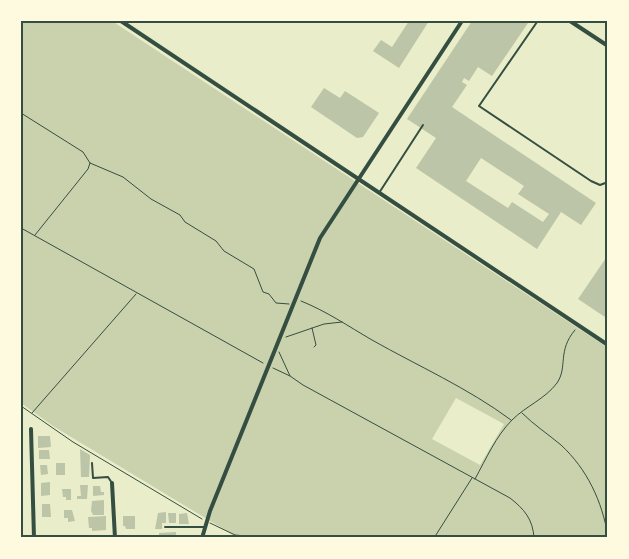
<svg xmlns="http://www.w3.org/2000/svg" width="629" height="559" viewBox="0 0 629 559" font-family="Roboto,sans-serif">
<rect width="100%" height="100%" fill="#e9edc9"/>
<path fill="#cad2ad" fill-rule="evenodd" d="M21 21H112L608 348V538L235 536 53 426 21 403ZM456 398 504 424 480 465 432 439Z"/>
<g fill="#bcc5a7" fill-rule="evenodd">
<polygon points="409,21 429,21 399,68 373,51 381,40 392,47"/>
<path d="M472 21 528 23 492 76 478 67 469 81 464 78 462 82 467 85 452 107 596 203 581 225 561 212 537 249 416 168 436 138 407 119ZM481 158 524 186 518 194 549 214 543 222 512 202 508 208 466 181Z"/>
<polygon points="324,88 340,98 345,91 379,113 363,137 357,138 311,107"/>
<polygon points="608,255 608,319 578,299"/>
<polygon points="38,436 50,436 51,447 38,448"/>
<polygon points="80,449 90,455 89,477 81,477"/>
<polygon points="39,450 49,450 50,459 39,459"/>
<rect x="56" y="463" width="9" height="12"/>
<polygon points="40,465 47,465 48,474 41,475"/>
<polygon points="50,482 50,495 41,496 41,483"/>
<polygon points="80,485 88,485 87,499 77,499 77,496 81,496"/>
<polygon points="93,486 100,486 101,492 104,492 104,495 93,496"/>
<polygon points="62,489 71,489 71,500 66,500 66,497 63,497"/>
<polygon points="104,500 104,515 93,515 91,511 92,501"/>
<polygon points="42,504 50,504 51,517 42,517"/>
<polygon points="64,510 72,510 75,521 68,522 68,518 64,518"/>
<polygon points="166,512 166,523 162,523 162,529 155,529 158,513"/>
<polygon points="168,513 176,513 176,523 169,523"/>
<polygon points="187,513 189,524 179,524 179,514"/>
<polygon points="106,516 106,530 92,531 92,528 89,528 88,517"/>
<polygon points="123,516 135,516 135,529 126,529 125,526 123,526"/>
<polygon points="176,532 176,538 159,538 159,533"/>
</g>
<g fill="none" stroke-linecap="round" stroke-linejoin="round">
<g stroke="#344e41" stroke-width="1">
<polyline points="21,113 83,152 90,163 123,177 151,199 180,215 185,222 216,241 224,251 254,269 263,292 269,294 276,303 289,304"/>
<polyline points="21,228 263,363"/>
<polyline points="35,235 88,169 90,163"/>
<path d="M301 301C326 311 348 326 372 340 418 366 468 388 511 420"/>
<polyline points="312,328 316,345 314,347"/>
<polyline points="286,337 324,324 342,322"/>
<path d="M279 352 290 376 303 385 510 498C524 509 533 519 534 538"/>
<polyline points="273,368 290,376"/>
<polyline points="21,406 73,442 202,519"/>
<polyline points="32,413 136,294"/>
<path d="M522 413C534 425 548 434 561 445 587 469 602 501 608 536"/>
<path d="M475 479C486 459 496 436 512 420 526 406 545 399 557 383 568 367 557 351 575 330"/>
<polyline points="210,523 235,535 267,538"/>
<polyline points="434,538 472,478"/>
</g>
<g stroke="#344e41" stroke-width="2">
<polyline points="560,21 537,22 479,106 591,181 600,185 608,182"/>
<polyline points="379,193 423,125"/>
<polyline points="92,463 93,478 108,477 112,483"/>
<polyline points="165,527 205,527"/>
</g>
<g stroke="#344e41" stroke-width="4">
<polyline points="121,21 608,345"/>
<polyline points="570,21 608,46"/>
<polyline points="31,429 34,538"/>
<polyline points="112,483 115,538"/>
<polyline points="202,538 210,511 320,238 462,21"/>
</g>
</g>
<rect width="629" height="559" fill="none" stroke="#fefae0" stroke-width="45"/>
<rect x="22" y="22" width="584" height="514" fill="none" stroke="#344e41" stroke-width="2"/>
</svg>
